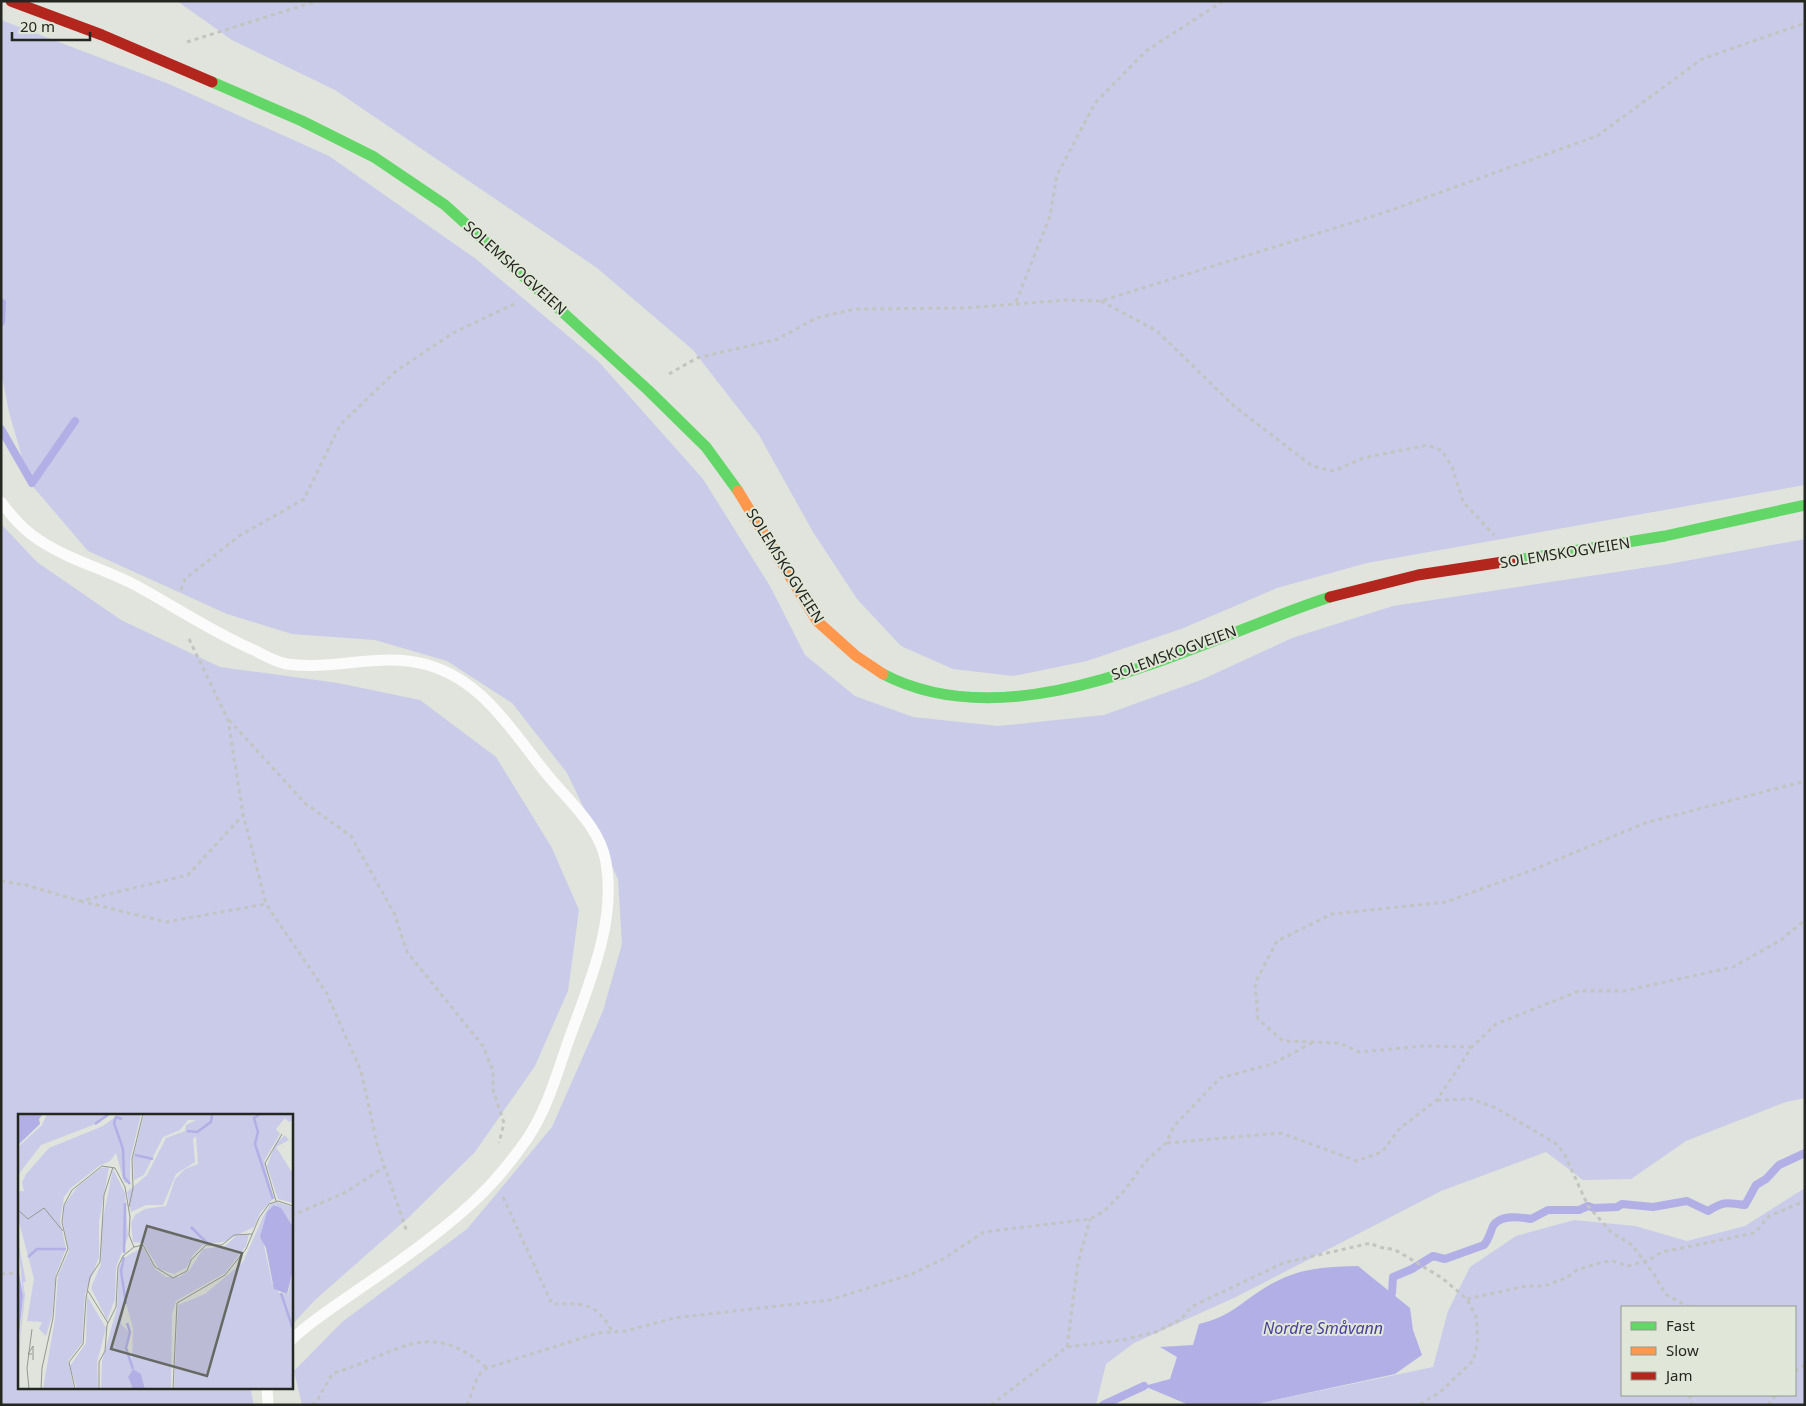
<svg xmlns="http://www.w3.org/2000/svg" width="1806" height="1406" viewBox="0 0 1806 1406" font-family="'Noto Sans',sans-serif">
<rect width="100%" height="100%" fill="#e0e4dc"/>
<g fill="#cacbe9" fill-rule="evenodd">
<polygon points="177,1 1805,1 1805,485 1367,563 1277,588 1181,629 1087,661 1013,676 953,669 901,646 857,599 813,532 759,435 693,350 597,268 335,90 232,40"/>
<polygon points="1,20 169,84 329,156 476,259 598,361 703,479 770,586 805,655 855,696 913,717 998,726 1104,715 1201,680 1292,638 1393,606 1669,564 1805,539 1805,1098 1786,1102 1686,1141 1631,1179 1583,1180 1546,1152 1441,1191 1236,1297 1134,1343 1106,1364 1096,1405 302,1405 294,1371 342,1322 467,1229 552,1127 603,1011 622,944 618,879 567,773 512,703 447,661 375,640 292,634 227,614 88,551 29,482 9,412 1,372"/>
<polygon points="1,524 37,562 121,620 220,667 338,683 420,700 496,757 552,848 579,910 568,991 535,1066 475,1152 408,1218 315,1300 291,1326 291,1115 19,1115 19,1387 250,1387 254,1405 1,1405"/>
<path d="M1805 1188V1405H1252L1433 1367 1448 1311 1470 1267 1516 1236 1574 1220 1635 1226 1687 1241 1745 1226ZM1622 1307H1795V1395H1622Z"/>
</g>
<path fill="#b1afe6" d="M1358 1266 1410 1308 1413 1330 1422 1355 1395 1374 1252 1405H1189L1144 1386 1170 1379 1177 1357 1160 1347 1193 1345 1199 1324C1230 1317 1240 1303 1266 1287 1298 1268 1321 1267 1358 1266Z"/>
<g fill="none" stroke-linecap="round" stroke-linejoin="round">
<g stroke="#b1afe6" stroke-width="8">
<polyline points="1,322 2,303"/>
<polyline points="1,429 32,483 75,421"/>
<path d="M1392 1293 1393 1277 1412 1269 1433 1256 1445 1259 1484 1245C1489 1239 1490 1233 1493 1226 1500 1214 1520 1217 1531 1219L1548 1210H1579L1588 1206 1594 1208 1617 1207 1622 1204 1653 1207 1687 1201 1708 1211C1726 1200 1727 1203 1745 1205L1756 1185 1766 1179 1779 1165 1805 1153"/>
<polyline points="1103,1405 1144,1386"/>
</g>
<g stroke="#c3c4c1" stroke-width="3" stroke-dasharray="4 4" stroke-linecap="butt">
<polyline points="187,42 317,1"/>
<polyline points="1101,301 1157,331 1234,406 1312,466 1334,471 1363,458 1428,445 1442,451 1452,467 1463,502 1494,535"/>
<polyline points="1016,302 1050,216 1057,175 1095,103 1146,51 1223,1"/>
<polyline points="669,374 697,358 778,339 816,318 855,309 965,308 1067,300 1101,301 1383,213 1597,136 1702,59 1805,23"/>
<polyline points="181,590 185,579 239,536 304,499 340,425 396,371 453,333 514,304"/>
<polyline points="189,639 228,720 243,814 266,904 326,992 361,1071 378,1148 407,1232"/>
<polyline points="229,720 306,804 351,836 395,915 407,952 483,1046 493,1071 493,1090 504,1123 499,1143"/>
<polyline points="1,881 26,885 80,901 188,875 243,815"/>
<polyline points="80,901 166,922 266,904"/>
<polyline points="1472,1047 1424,1046 1359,1052 1340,1043 1283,1041 1258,1019 1255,983 1277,941 1332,914 1446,902 1535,869 1645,823 1805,781"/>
<polyline points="1437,1100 1471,1099 1496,1108 1555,1143 1564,1153 1588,1206 1611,1232 1632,1245 1654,1274 1665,1294 1689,1307"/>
<polyline points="1167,1143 1281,1133 1357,1161 1382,1152 1400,1128 1437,1100 1472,1047 1496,1024 1579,991 1624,991 1733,967 1781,940 1805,920"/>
<path d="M503 1197 552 1304C583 1303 596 1302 612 1331"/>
<polyline points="291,1216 344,1193 386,1166"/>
<polyline points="1,1274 19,1273"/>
<polyline points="1467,1299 1526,1286 1544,1286 1566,1278 1577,1270 1603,1262 1613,1261 1628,1266 1649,1260 1662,1252 1755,1233 1769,1216 1805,1201"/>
<polyline points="1067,1347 1078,1263 1090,1219"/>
<polyline points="1795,1371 1805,1365"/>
<polyline points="1691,1395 1689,1400 1692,1405"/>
<path d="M312 1405 316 1402 333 1373C396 1356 426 1315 487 1368"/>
<polyline points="467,1405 478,1376 487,1368 598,1333 626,1331 674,1318 830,1300 912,1274 943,1259 984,1232 1090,1219 1103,1212 1125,1190 1145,1162 1166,1143 1174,1126 1220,1078 1272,1064 1312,1043"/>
<path d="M991 1405 1067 1347 1122 1340 1156 1332 1181 1319 1191 1307 1283 1263 1371 1243C1384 1251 1387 1246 1399 1252L1442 1278 1467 1299 1476 1317 1478 1341 1473 1361 1440 1392 1419 1405"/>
<polyline points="1768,1405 1776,1395"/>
</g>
<g stroke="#fafbfa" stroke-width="11">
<path d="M1 502C12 517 23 530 39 540 69 560 105 569 137 586 177 608 214 633 256 651 265 656 277 662 287 664 335 671 381 651 428 665 486 682 514 735 550 778 571 803 600 828 606 862 617 924 587 988 567 1045 556 1077 546 1111 527 1139 511 1162 491 1186 470 1205 436 1236 399 1262 362 1287 338 1304 312 1320 291 1340"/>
<polyline points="267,1387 268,1405"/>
</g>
<g stroke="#63d668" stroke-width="11">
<polyline points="212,82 302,121 374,157 445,205 648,390 706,447 738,491"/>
<polyline points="1516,560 1665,536 1805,505"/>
<path d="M883 674C1018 745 1200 639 1330 597"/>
</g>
<polyline stroke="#ff974d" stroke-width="11" points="738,491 817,621 856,656 883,674"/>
<g stroke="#b3261e" stroke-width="11">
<polyline points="11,1 102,35 212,82"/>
<polyline points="1330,597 1418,575 1516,560"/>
</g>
</g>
<g text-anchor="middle" stroke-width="4" stroke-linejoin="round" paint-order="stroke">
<g font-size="15" fill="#242620" stroke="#e1e7d8">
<text transform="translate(515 268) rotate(42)" y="5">SOLEMSKOGVEIEN</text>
<text transform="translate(1565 553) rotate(-9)" y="5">SOLEMSKOGVEIEN</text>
<text transform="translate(785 566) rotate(58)" y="5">SOLEMSKOGVEIEN</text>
<text transform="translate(1174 653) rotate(-20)" y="5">SOLEMSKOGVEIEN</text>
</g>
<g font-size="16" font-style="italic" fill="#4c3d9b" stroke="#e1e7d8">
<text x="1323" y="1334">Nordre Småvann</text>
</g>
</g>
<g transform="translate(18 1114)">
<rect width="275" height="275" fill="#e0e4dc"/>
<path d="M29 0H90L75 11 23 31 0 61V33L24 11ZM101 0H123L112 46V70L106 68 98 39 92 47 81 52 53 74 46 83 42 106 48 135 38 160 34 202 28 222 21 215 24 208 9 207 16 165 0 104V84L2 77H6L4 69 8 60 31 34 85 12ZM126 0H275V6L271 8 267 4 258 15 262 20 246 47 255 85 242 99 236 113 205 128 185 131 175 141 168 154 156 160 141 155 125 129 115 128 113 109 117 101 127 95 148 92 157 65 167 55 180 50 178 22 175 25 177 48 158 60 145 91H128L113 98 109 78 129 61 148 24 167 17 168 11 178 6H170L162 16 145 23 126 61 116 66 115 44ZM267 21 271 26 258 33 275 60V89L260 85 249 52 258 29ZM91 53 81 108V143L67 180 64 229 50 247 56 275H25L37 205 40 161 51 137 45 108 46 92 59 73 83 54ZM95 55 107 79 110 123 98 153 97 185 89 206 73 174 83 150 84 109ZM259 88 275 93V123V113L257 90 251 97 245 127 254 169 261 179 270 180 275 156V275H156L160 191 187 180 225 148 245 103 252 91ZM231 120 228 132 207 159 158 187 154 200 153 275H127L123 260 115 255 110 263 115 275H83L84 247 99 194 101 152 109 142 125 133 137 155 148 163H161L171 157 185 135 207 132 218 122ZM107 186 115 214 114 245 107 234 111 218 103 210ZM0 126 8 168H5L7 181 0 246 5 182ZM69 182 88 214 79 248 80 275H59L52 252 68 229Z" fill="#cacbe9" fill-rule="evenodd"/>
<path d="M0 0H25L21 5 22 10 0 31ZM256 91 263 94 275 113V156L269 180 256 175 248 134 242 123 249 98ZM0 153 5 182 0 230ZM115 255 123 260 127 275H115L110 263Z" fill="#b1afe6"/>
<path fill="none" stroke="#b1afe6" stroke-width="2.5" d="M242 0 236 4 240 18 237 30 255 85M104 5 98 3 96 9 105 35 106 63 112 70M77 10 91 0M169 17 179 18 193 8 194 0M117 41 135 45M173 113 189 129M106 139 107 89M10 143 19 135H48M106 143 103 157 108 190M263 179 275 215M109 209 112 218 108 234 115 255"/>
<path fill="none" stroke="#959891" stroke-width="1" d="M258 87 247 49 264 20M111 93 115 74 114 45 125 0M0 96 10 105 26 94 45 117M70 177 90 209M14 240H10L15 232V246M11 275 9 254 14 215M23 275 24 254 35 204 38 163 50 135 44 108 46 91 54 76 84 52 97 54 107 73 112 103 111 121 116 133M57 275 51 248 65 230 68 184 72 163 82 148 86 81 95 53M81 275V248L87 237 89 211 98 193 100 153 105 142 116 133 125 131 137 153 155 164 169 157 173 146 188 131H204L216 121 234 120M155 275 159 189 207 161 228 135 241 104 251 90 260 87 275 92"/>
<path fill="#666862" fill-opacity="0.15" stroke="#666862" stroke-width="2.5" d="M129 112 224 139 189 262 93 235Z"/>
<rect width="275" height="275" fill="none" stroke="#242620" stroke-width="2.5"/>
</g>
<rect width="1806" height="1406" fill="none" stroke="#242620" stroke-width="5"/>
<rect x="1621" y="1306" width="175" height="90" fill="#e1e7d8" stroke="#959a8e"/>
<rect x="1631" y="1322" width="25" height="8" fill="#63d668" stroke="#959a8e"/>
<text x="1666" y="1331" font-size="15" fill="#242620">Fast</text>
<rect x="1631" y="1347" width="25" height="8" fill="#ff974d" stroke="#959a8e"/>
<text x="1666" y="1356" font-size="15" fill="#242620">Slow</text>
<rect x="1631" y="1372" width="25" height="8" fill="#b3261e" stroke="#959a8e"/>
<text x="1666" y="1381" font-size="15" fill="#242620">Jam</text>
<path d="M12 32v8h78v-8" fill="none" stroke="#242620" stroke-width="2.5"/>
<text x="20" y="32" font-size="15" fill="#242620" stroke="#e1e7d8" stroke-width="4" paint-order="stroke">20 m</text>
</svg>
